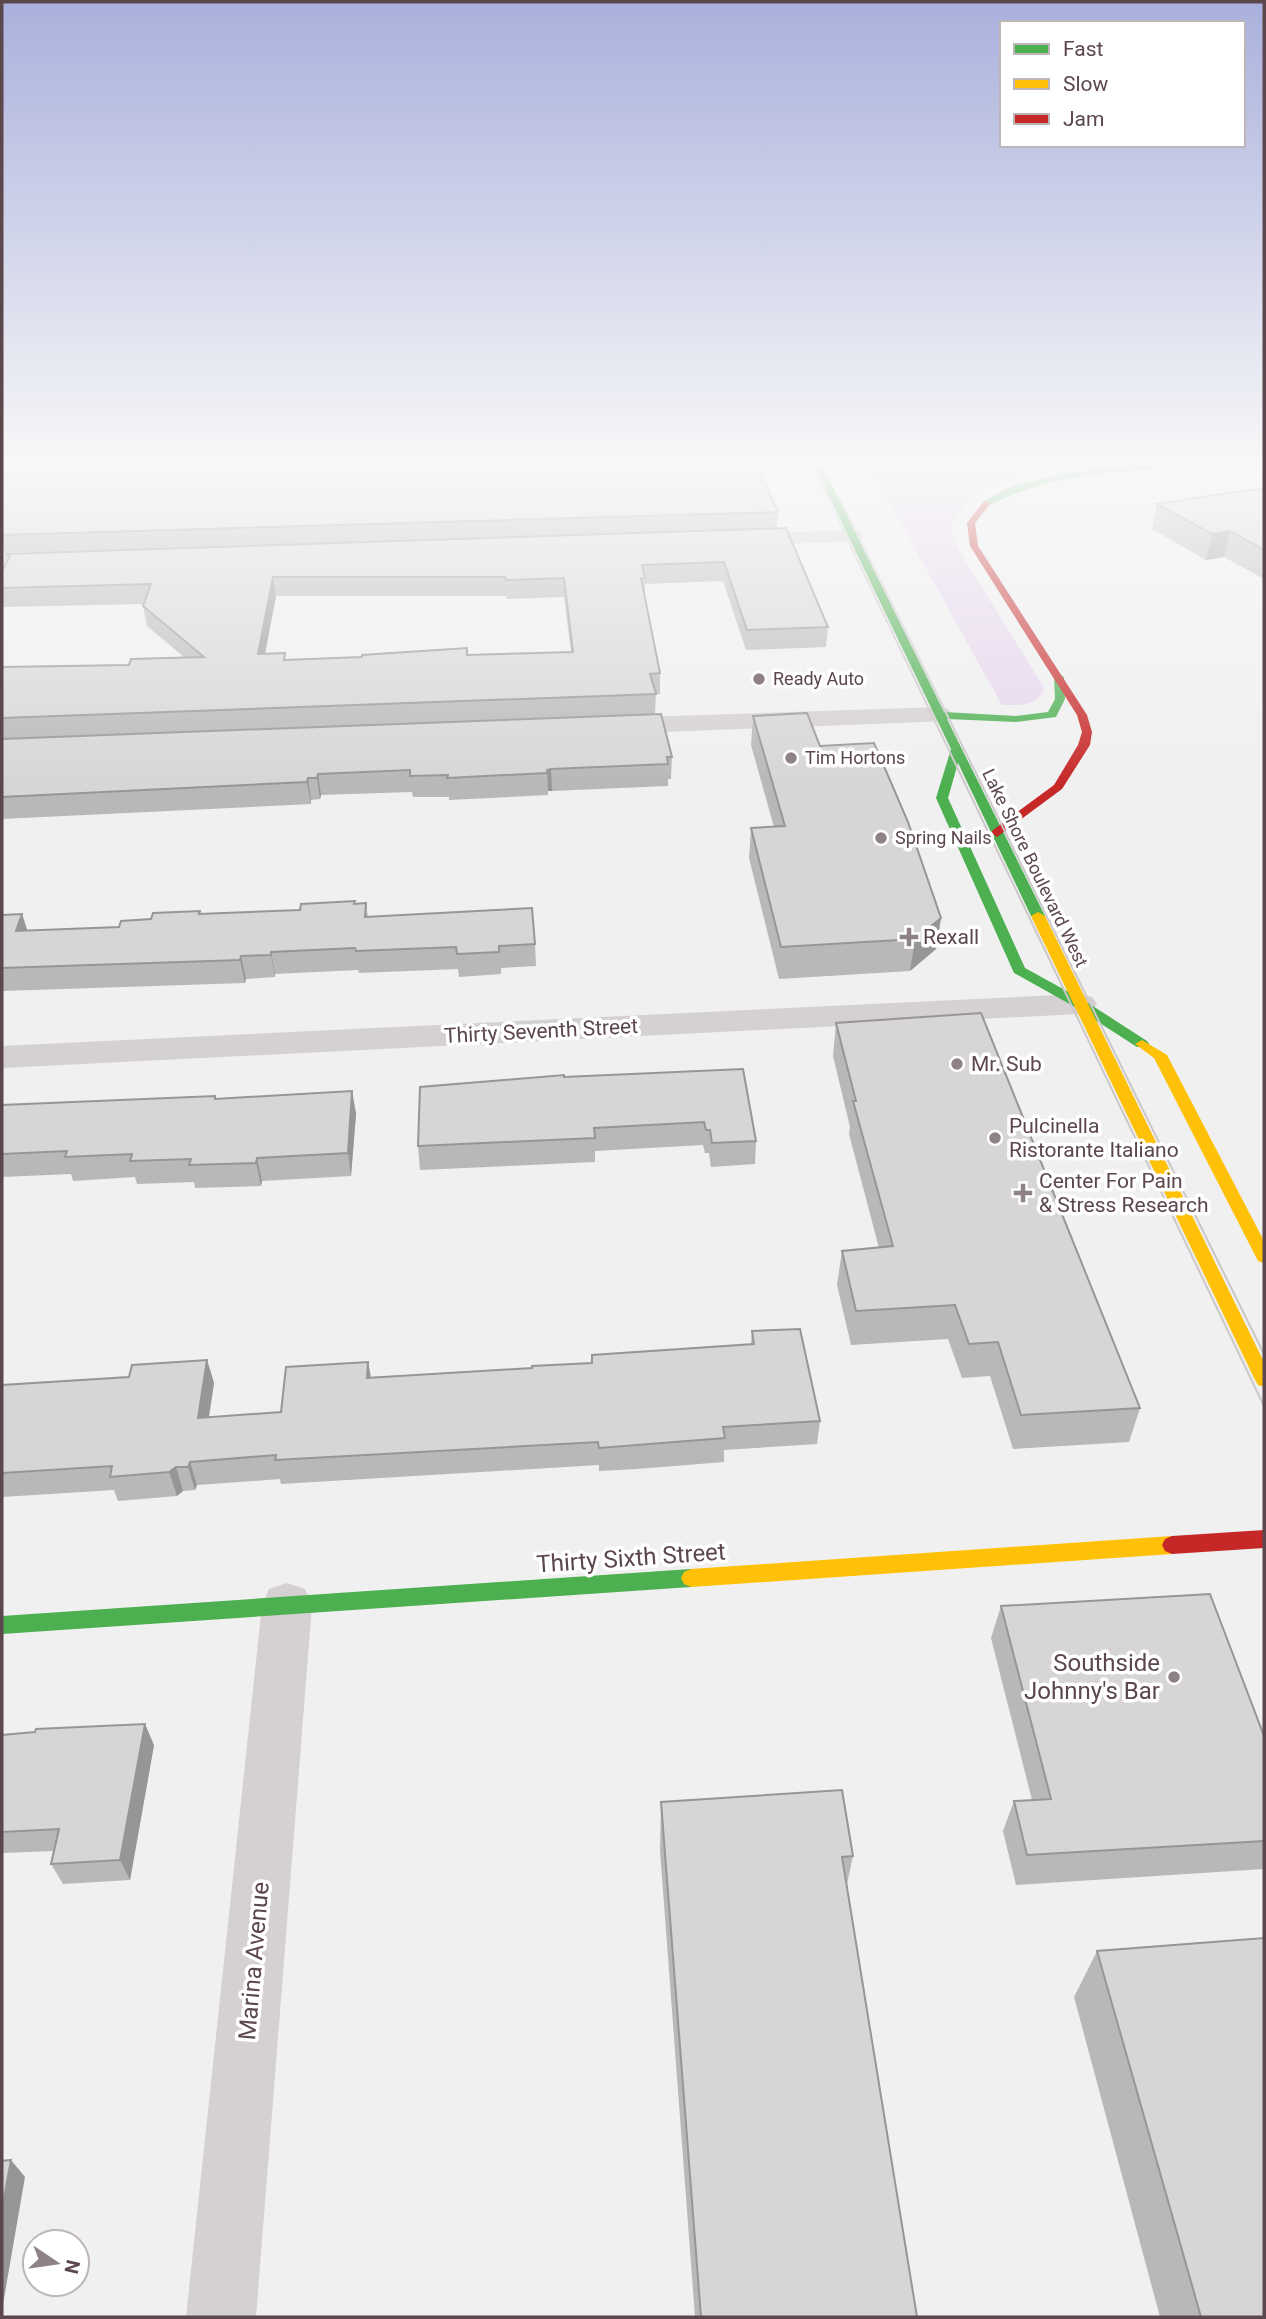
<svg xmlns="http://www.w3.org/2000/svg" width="1266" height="2319" viewBox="0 0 1266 2319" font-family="Roboto,sans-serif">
<rect width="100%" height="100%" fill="#eff0ef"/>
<path fill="#e6d4ee" d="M865 459H1012L1097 463 1101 468C1051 471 968 471 951 529L962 555 1044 688C1038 707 1018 705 1002 705Z"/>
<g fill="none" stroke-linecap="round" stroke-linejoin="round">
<g fill="#d5d0d1" fill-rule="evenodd">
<polygon points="852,530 860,531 863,536 860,541 739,546 731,545 728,540 731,535 739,534"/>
<polygon points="59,554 67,556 70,561 67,566 2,570 2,556"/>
<polygon points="939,707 948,709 952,715 948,721 612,734 603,732 599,726 603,720 612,718"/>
<polygon points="1080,994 1092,997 1097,1004 1092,1011 1080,1014 2,1068 2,1046"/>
<polygon points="287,1583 305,1589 312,1605 256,2317 186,2317 262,1605 269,1589"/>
</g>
<g fill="#4caf50" fill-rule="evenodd">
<polygon points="811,459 819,459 944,712 1016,716 1048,712 1055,699 1054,677 1059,674 1064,677 1065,699 1056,717 1016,722 947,719 1045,916 1043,919 1038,920 1031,916 958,763 948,798 1025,968 1085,1001 1147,1041 1149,1044 1147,1047 1137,1047 1075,1007 1014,973 936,798 951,749"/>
<path d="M1199 464H1264V468C1173 470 1073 463 990 505L983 503C1030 466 1140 466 1199 464Z"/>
<polygon points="691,1569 698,1572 701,1578 698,1584 691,1587 2,1634 2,1616"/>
</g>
<g fill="#ffc107" fill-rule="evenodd">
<polygon points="1038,912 1045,916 1264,1362 1264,1387 1258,1385 1255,1380 1031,916"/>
<polygon points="1142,1040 1167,1055 1264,1241 1264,1263 1258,1261 1256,1257 1154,1058 1135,1044"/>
<polygon points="1172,1536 1179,1539 1182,1545 1179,1551 1172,1554 691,1587 684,1584 681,1578 684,1572 691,1569"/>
</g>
<g fill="#c62828" fill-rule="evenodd">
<polygon points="984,501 991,503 975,523 978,546 1087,715 1092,732 1090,745 1062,789 997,837 991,833 993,830 1054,785 1078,745 1082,732 1077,715 970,546 967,523"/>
<polygon points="1264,1530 1264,1548 1172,1554 1165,1551 1162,1545 1165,1539 1172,1536"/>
</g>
<g stroke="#ccc8c9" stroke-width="2">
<polyline points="809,459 1264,1406"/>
<polyline points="838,495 1264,1354"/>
</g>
<defs>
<polyline id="rail" points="1250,459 1264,466"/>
</defs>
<use href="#rail" stroke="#ccc8c9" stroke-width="4.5"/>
<use href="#rail" stroke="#fff" stroke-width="2.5" stroke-dasharray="9" stroke-linecap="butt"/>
</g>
<g fill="#bab8b7" fill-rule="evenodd">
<path d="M2 459 778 512 777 528 828 627 826 647 746 650 723 581 645 584V597L660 673V694H656L655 714 672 757 671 779H668V786L552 791H548V795L449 800V797H413L412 792 321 795 320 799 311 800V804L2 819V667L129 665 185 658 147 626 143 606 144 604 2 607V571L7 562 5 554 103 550 2 553V554ZM276 596H506L507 599 564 597 571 652 286 660 265 654Z"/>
<polygon points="1264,489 1264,579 1224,557 1206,560 1152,529 1157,504"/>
<polygon points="753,716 820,746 941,918 936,949 910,971 779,979 749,858 751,828 774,827 751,745"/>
<polygon points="366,903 368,917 535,944 536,966 501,968 501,974 459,977 458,969 359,973 358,970 275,974 275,977 246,979 245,983 2,991 2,915 22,914 27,930 119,927 151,919 201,914 300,910"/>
<polygon points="836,1023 1140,1408 1129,1442 1013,1449 990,1376 962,1378 948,1339 851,1345 837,1285 842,1251 879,1248 849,1134 850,1127 833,1056"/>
<polygon points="743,1069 756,1141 755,1164 711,1167 709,1153 705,1153 703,1145 595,1151 595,1162 420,1170 418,1146 564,1077"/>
<polygon points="352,1091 356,1114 351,1176 262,1181 261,1186 195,1188 194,1182 137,1184 135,1177 73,1181 71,1174 2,1177 2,1105 216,1099"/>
<polygon points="752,1331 820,1421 817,1444 724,1450 724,1462 637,1469 599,1471 599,1465 281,1484 280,1479 197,1485 195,1490 183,1491 177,1496 118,1501 114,1490 2,1497 2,1385 129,1377 207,1360 214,1383 209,1417 281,1412 368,1362 371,1377 532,1368 592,1363 751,1344"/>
<polygon points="1001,1606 1264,1736 1264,1869 1016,1885 1003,1831 1014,1801 1032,1800 991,1638"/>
<polygon points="2,1735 154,1745 130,1880 63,1884 51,1864 54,1851 2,1853"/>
<polygon points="661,1802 853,1856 847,1884 917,2317 695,2317 660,1851"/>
<polygon points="1097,1951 1264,2317 1160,2317 1074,1997"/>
</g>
<g fill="#979695">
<polygon points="1230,531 1224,557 1206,560 1212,534"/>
<polygon points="273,577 276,596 261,674 258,654"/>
<polygon points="551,769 552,791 548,791 547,770"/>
<polygon points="318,774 321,795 320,799 317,778"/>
<polygon points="308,778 311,800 311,804 307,782"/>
<polygon points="22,914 29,936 16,931"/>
<polygon points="941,918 936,949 910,971 915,939"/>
<polygon points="271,952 275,974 275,977 271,955"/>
<polygon points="241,956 246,979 245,983 240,960"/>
<polygon points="352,1091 356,1114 351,1176 348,1153"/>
<polygon points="257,1158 262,1181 261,1186 256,1163"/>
<polygon points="207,1360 214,1383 205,1441 198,1418"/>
<polygon points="368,1362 372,1385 367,1378"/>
<polygon points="190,1462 197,1485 195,1490 188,1467"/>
<polygon points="176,1467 183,1491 177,1496 169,1472"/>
<polygon points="145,1724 154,1745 130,1880 120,1860"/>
<polygon points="11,2160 25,2177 2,2310 2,2209"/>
</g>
<g fill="#d8d6d5" stroke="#979695" stroke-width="2" fill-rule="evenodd">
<polygon points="2,459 754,459 778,512 2,535"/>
<polygon points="1264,489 1264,550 1230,531 1212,534 1157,504 1248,490"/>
<path d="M786 528 828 627 747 630 724 562 642 565 645 578H641L660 673 650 674 656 694 2 718V667L129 665 131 659 204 657 143 606 151 584 2 588V571L10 556 5 554ZM273 577H505L506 580 564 578 573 652 467 655V648L362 655V657L284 660 285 653 258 654Z"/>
<polygon points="807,713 820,746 874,743 908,822 941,918 915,939 781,947 751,828 785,826 753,716"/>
<polygon points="661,714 672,757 667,757 668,764 551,769 547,770 547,773 447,778 448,775 410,776 410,770 318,774 317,778 308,778 307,782 2,797 2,739"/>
<polygon points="355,901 354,904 366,903 365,917 532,908 535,944 499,946 499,952 457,954 456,947 356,951 355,948 271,952 271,955 241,956 240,960 2,968 2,915 22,914 16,931 119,927 121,921 151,919 153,913 200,911 199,914 300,910 301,904"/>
<polygon points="981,1013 1140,1408 1021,1415 998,1342 969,1344 955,1305 856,1311 842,1251 893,1246 853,1101 856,1101 836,1023"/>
<polygon points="743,1069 756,1141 712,1143 710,1130 706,1130 704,1122 594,1128 595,1138 418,1146 420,1087 564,1075 564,1077"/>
<polygon points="352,1091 348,1153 257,1158 256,1163 189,1165 191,1159 130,1161 132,1154 65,1157 67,1151 2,1154 2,1105 215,1096 215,1099"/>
<polygon points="800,1329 820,1421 723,1427 725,1438 599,1448 598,1442 275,1460 276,1455 190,1462 188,1467 176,1467 169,1472 110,1477 112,1466 2,1473 2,1385 129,1377 132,1365 207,1360 198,1418 281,1412 286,1367 368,1362 367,1378 532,1368 532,1366 592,1363 592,1355 754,1344 752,1331"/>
<polygon points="1210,1594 1264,1736 1264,1841 1027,1855 1014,1801 1051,1799 1001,1606"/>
<polygon points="145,1724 120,1860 51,1864 59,1829 2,1832 2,1735 35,1732 36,1729"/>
<polygon points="842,1790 853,1856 842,1857 917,2317 701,2317 661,1802"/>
<polygon points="1264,1938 1264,2317 1201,2317 1097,1951"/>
<polygon points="11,2160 2,2209 2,2161"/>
</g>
<linearGradient id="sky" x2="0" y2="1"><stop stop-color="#a9b0dc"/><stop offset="0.59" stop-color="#f8f8f8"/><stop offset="1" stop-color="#f8f8f8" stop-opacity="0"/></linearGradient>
<rect width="1266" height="784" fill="url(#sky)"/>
<g fill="#8f8285" stroke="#fff" stroke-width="2.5">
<circle cx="759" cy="679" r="7"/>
<circle cx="791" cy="758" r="7"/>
<circle cx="881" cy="838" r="7"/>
<path d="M905.5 926.5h7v7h7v7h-7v7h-7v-7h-7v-7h7z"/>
<circle cx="957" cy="1064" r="7"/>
<circle cx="995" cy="1138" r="7"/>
<path d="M1019.5 1182.5h7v7h7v7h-7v7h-7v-7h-7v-7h7z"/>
<circle cx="1174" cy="1677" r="7"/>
</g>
<g text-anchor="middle" stroke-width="7" stroke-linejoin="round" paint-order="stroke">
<g font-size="18" fill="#5b474c" stroke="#fff" text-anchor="start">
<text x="773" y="685">Ready Auto</text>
<text x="805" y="764">Tim Hortons</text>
<text x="895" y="844">Spring Nails</text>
</g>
<g font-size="18" fill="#5b474c" stroke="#fff">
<text transform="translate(1035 868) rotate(64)" y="6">Lake Shore Boulevard West</text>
</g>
<g font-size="21" fill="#5b474c" stroke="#fff" text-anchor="start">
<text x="923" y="944">Rexall</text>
<text x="971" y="1071">Mr. Sub</text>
<text x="1009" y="1133">Pulcinella<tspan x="1009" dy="24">Ristorante Italiano</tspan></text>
<text x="1039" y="1188">Center For Pain<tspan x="1039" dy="24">&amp; Stress Research</tspan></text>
</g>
<g font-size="21" fill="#5b474c" stroke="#fff">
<text transform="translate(541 1031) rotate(-3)" y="7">Thirty Seventh Street</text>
</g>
<g font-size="24" fill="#5b474c" stroke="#fff">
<text transform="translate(631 1558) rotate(-4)" y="8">Thirty Sixth Street</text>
<text transform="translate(254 1961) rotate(-85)" y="8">Marina Avenue</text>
</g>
<g font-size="24" fill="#5b474c" stroke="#fff" text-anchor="end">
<text x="1160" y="1671">Southside<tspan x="1160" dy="28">Johnny's Bar</tspan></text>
</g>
</g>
<rect width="1266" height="2319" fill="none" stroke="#5b474c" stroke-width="7"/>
<rect x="1000" y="21" width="245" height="126" fill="#ffffff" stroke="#bdb5b7" stroke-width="2"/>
<rect x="1014" y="44" width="35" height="10" fill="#4caf50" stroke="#bdb5b7" stroke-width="2"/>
<text x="1063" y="56" font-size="21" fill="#5b474c">Fast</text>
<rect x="1014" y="79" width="35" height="10" fill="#ffc107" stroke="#bdb5b7" stroke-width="2"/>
<text x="1063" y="91" font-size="21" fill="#5b474c">Slow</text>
<rect x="1014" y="114" width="35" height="10" fill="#c62828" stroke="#bdb5b7" stroke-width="2"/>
<text x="1063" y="126" font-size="21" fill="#5b474c">Jam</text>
<g transform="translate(56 2263) rotate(103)"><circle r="33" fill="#ffffff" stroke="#bdb5b7" stroke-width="2"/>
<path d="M0-5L12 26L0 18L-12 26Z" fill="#8f8285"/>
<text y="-10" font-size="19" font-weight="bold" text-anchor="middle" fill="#5b474c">N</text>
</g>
</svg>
